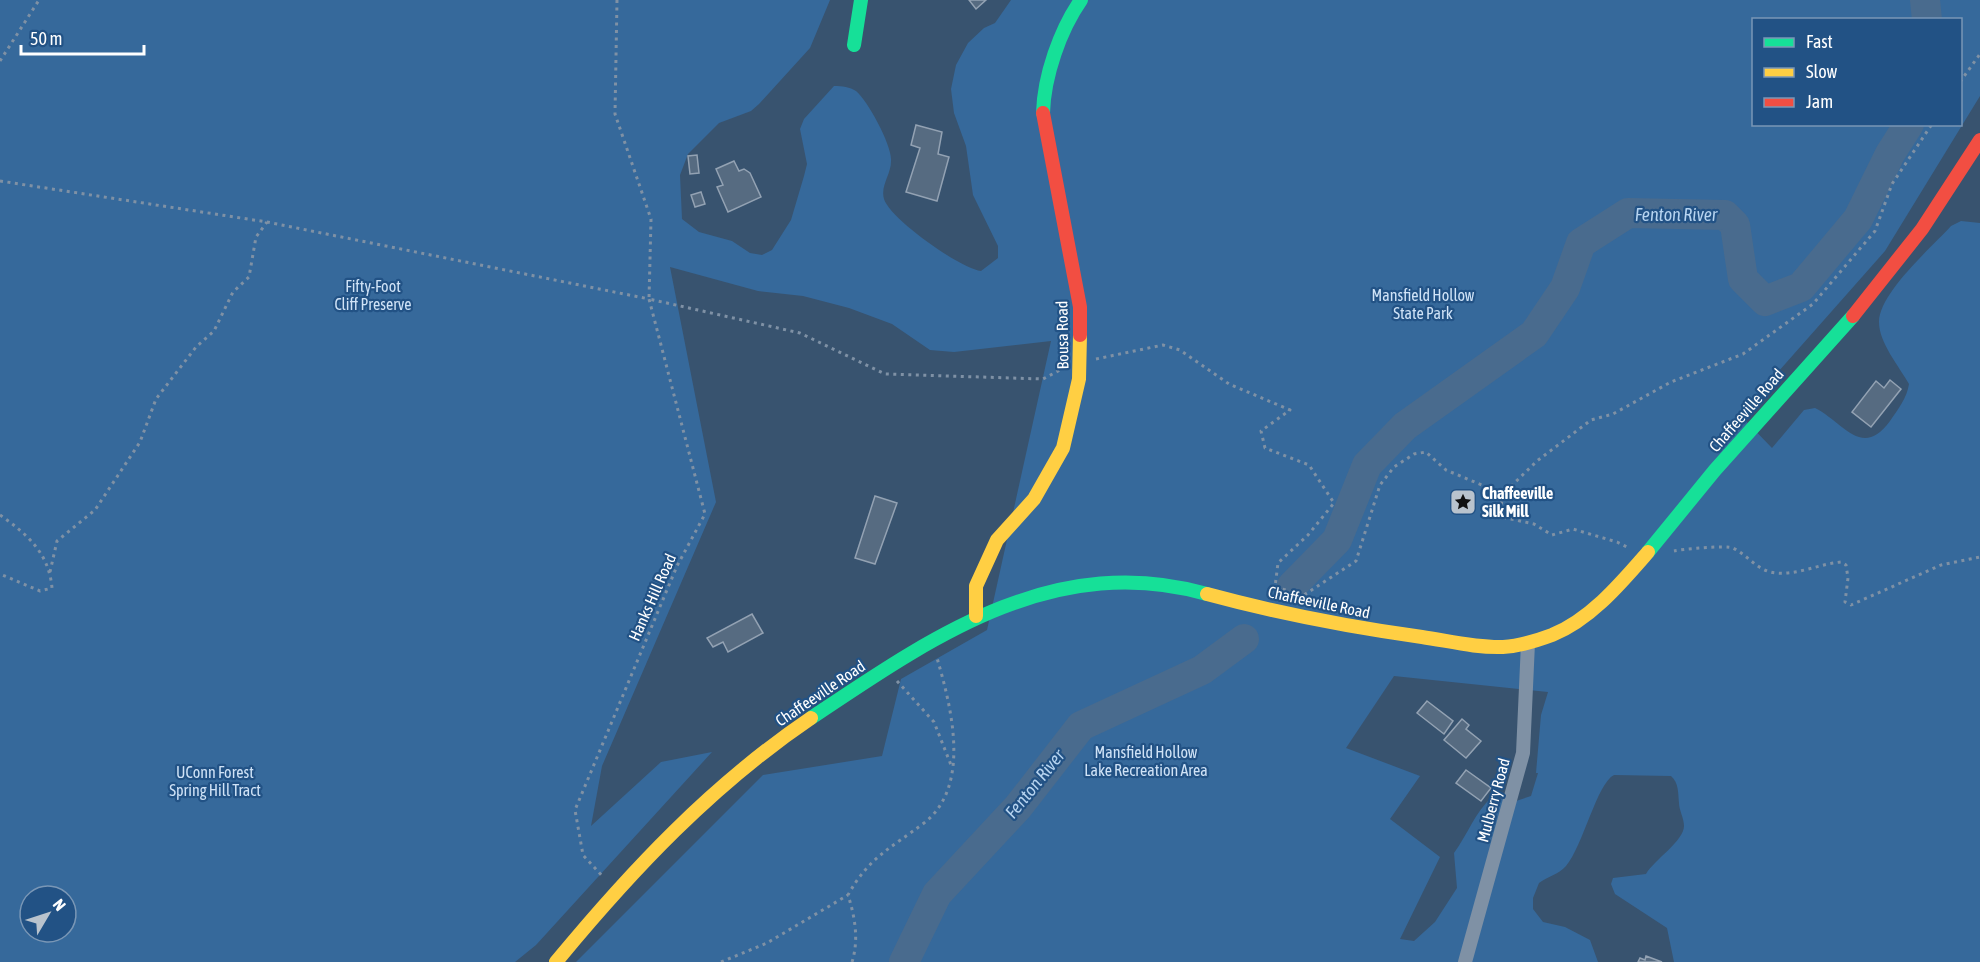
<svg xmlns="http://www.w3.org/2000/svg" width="1980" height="962" viewBox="0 0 1980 962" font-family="'Asap Condensed',sans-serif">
<rect width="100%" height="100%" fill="#38536f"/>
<path fill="#36699b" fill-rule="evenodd" d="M0 0H830L810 48 759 104 751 111 719 123 688 154 680 175 682 219 699 232 732 241 750 253 762 255 772 250 791 220 804 176 807 164 800 129 804 119 834 86C842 86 850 87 856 91 868 101 891 144 891 159 892 174 880 185 884 199 890 219 961 269 981 271L998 258V246L973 195 966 146 954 113 951 89 956 65 968 43 984 28 995 23 1011 0H1980V96L1885 251 1740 415 1772 448 1804 410 1815 408C1842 421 1862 460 1890 421 1898 409 1907 398 1909 384 1899 366 1879 343 1879 322 1879 293 1932 247 1951 226L1961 221 1980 223V962H1674L1667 928 1615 894 1611 884 1613 878 1646 874C1654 860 1684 841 1684 826 1684 818 1679 810 1679 803 1678 793 1679 783 1671 776L1614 775C1597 783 1583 846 1566 866 1558 875 1548 876 1539 883L1533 898V909L1543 922 1565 927 1590 940 1598 962H576L763 775 882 756 901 679 987 630 1051 341 954 352 930 350 892 324 849 308 803 296 758 291 670 267 716 502 602 766 591 826 661 762 712 752 536 945 515 962H0ZM1754 20H1960V124H1754ZM1394 676 1548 692 1541 715 1536 773H1538L1531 796 1516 801 1492 797C1475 812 1468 834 1454 853L1457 888 1435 922 1414 941 1400 939 1440 857 1390 819 1420 776 1346 748ZM30 896H66V932H30Z"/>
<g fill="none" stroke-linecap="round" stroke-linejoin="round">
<g stroke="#496b8e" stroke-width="30">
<polyline points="1925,0 1927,20"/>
<polyline points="1292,586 1337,540 1367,465 1405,426 1534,334 1565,288 1581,243 1628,213 1725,215 1735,225 1743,279 1765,301 1801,287 1858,219 1890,154 1909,124"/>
<polyline points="904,962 937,894 1018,807 1081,726 1202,670 1244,639"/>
</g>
</g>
<g fill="#566b81" stroke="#93a2b3" stroke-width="1.5">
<polygon points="969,0 986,0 976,9"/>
<polygon points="916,125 942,132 938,154 949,157 937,201 906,192 920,148 911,145"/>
<polygon points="697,155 699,173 690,174 688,156"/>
<polygon points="734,161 739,171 744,169 750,173 761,197 728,212 717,187 723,185 716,169"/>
<polygon points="701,192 705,204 695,207 691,195"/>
<polygon points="1890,380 1901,389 1871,427 1852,412 1876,381 1884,388"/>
<polygon points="875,496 897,503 875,564 855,558"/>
<polygon points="752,614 763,633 728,652 723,642 713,647 707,638"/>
<polygon points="1427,701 1453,721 1444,734 1417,713"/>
<polygon points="1462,719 1469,725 1466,729 1481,741 1466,758 1444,740"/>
<polygon points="1466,770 1491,788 1481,801 1456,783"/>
<polygon points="1646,956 1662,962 1638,962 1640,958 1645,960"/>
</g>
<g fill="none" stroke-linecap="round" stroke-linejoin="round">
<g stroke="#7f91a5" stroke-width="3" stroke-dasharray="3 4.5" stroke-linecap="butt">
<polyline points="617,0 615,114 651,219 649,299 800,333 885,374 1043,379 1062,369"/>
<polyline points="0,61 39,0"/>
<polyline points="1960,82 1980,54"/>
<polyline points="0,181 267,222 649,299 705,514 677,566 575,810 583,855 604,878"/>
<polyline points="1096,359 1163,345 1180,350 1229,384 1290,410 1261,431 1265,448 1309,465 1334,503 1308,535 1278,563 1275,587 1304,595 1356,561 1380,485 1394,467 1414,454 1426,452 1446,470 1503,494 1537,461 1591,420 1613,414 1671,382 1743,354 1813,304 1875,231 1892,184 1932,124"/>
<polyline points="1503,494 1501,506 1506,518 1534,524 1552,535 1573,529 1617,542 1629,548"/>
<path d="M0 515C27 534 49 553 52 588L40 591 0 574"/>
<path d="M1674 551C1683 549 1727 545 1733 548 1749 556 1758 572 1777 573 1798 575 1819 564 1841 562L1846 565 1848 578 1845 602 1851 605 1941 565 1980 557"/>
<polyline points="50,572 57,541 95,510 140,442 156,399 196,347 214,331 233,292 249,277 256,237 267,222"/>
<polyline points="897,681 934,722 951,765"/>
<polyline points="721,962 767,943 848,895"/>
<path d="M852 962C859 940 855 917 848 895 869 857 891 848 924 823 972 786 951 706 937 658"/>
</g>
<polyline stroke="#7f91a5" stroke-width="14" points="1465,962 1523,753 1528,643"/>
<g stroke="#16e098" stroke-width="14">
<polyline points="854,45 861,0"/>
<path d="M1043 113C1044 76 1060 30 1081 0"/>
<polyline points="1648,552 1715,470 1853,316"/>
<path d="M811 718C932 637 1054 551 1207 594"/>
</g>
<g stroke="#ffcf43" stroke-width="14">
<path d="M1207 594C1277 613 1350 627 1422 637 1449 641 1476 648 1503 647 1520 646 1536 641 1552 635 1591 619 1621 583 1648 552"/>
<polyline points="976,616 976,586 997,540 1034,499 1063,448 1079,379 1080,335"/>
<path d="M556 962C632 870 712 785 811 718"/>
</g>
<g stroke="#f24e42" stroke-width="14">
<polyline points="1043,113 1080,307 1080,335"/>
<polyline points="1853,316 1922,229 1980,140"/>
</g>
</g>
<defs>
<symbol id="sight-square" viewBox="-11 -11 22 22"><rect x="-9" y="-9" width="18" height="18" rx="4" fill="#b9c3cd" stroke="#225285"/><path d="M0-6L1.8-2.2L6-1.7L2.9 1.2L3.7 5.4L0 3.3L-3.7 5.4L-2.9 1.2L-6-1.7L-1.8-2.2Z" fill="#111"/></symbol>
</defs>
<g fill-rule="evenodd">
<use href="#sight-square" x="1448" y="487" width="30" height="30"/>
</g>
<g text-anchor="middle" stroke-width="4.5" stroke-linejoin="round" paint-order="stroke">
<g font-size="16" fill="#d0e3f7" stroke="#225285">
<text x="373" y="292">Fifty-Foot<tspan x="373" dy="18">Cliff Preserve</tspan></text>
<text x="1423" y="301">Mansfield Hollow<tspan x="1423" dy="18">State Park</tspan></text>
<text x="1146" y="758">Mansfield Hollow<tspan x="1146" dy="18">Lake Recreation Area</tspan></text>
<text x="215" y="778">UConn Forest<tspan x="215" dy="18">Spring Hill Tract</tspan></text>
</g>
<g font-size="16" fill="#fff" stroke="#225285">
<text transform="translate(1062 335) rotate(-91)" y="6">Bousa Road</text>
<text transform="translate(1746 410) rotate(-49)" y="6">Chaffeeville Road</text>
<text transform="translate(652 597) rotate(-66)" y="6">Hanks Hill Road</text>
<text transform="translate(1319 602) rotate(12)" y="6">Chaffeeville Road</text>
<text transform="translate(820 693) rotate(-34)" y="6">Chaffeeville Road</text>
<text transform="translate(1493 800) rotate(-75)" y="6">Mulberry Road</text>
</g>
<g font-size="16" font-weight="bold" fill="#fff" stroke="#225285" text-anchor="start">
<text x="1482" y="499">Chaffeeville<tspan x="1482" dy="18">Silk Mill</tspan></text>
</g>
<g font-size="18" font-style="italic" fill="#b7d4f0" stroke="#225285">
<text x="1676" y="221">Fenton River</text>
<text transform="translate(1035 784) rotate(-51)" y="6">Fenton River</text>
</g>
</g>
<rect x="1752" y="18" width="210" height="108" fill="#225285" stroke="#7a97b6" stroke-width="1.5"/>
<rect x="1764" y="38" width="30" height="9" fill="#16e098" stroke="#7a97b6" stroke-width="1.5"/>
<text x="1806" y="48" font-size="18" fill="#ffffff">Fast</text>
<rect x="1764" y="68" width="30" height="9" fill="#ffcf43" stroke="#7a97b6" stroke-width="1.5"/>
<text x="1806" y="78" font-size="18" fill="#ffffff">Slow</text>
<rect x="1764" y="98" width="30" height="9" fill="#f24e42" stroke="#7a97b6" stroke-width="1.5"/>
<text x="1806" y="108" font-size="18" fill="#ffffff">Jam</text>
<g transform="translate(48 914) rotate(51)"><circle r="28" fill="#225285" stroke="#7a97b6" stroke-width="1.5"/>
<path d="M0-4.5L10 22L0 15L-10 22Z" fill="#b9c3cd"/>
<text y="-9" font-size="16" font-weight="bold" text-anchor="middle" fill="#ffffff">N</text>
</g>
<path d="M21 45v9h123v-9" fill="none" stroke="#ffffff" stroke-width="3"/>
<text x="30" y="45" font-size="18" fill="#ffffff" stroke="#225285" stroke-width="4.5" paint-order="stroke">50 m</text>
</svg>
